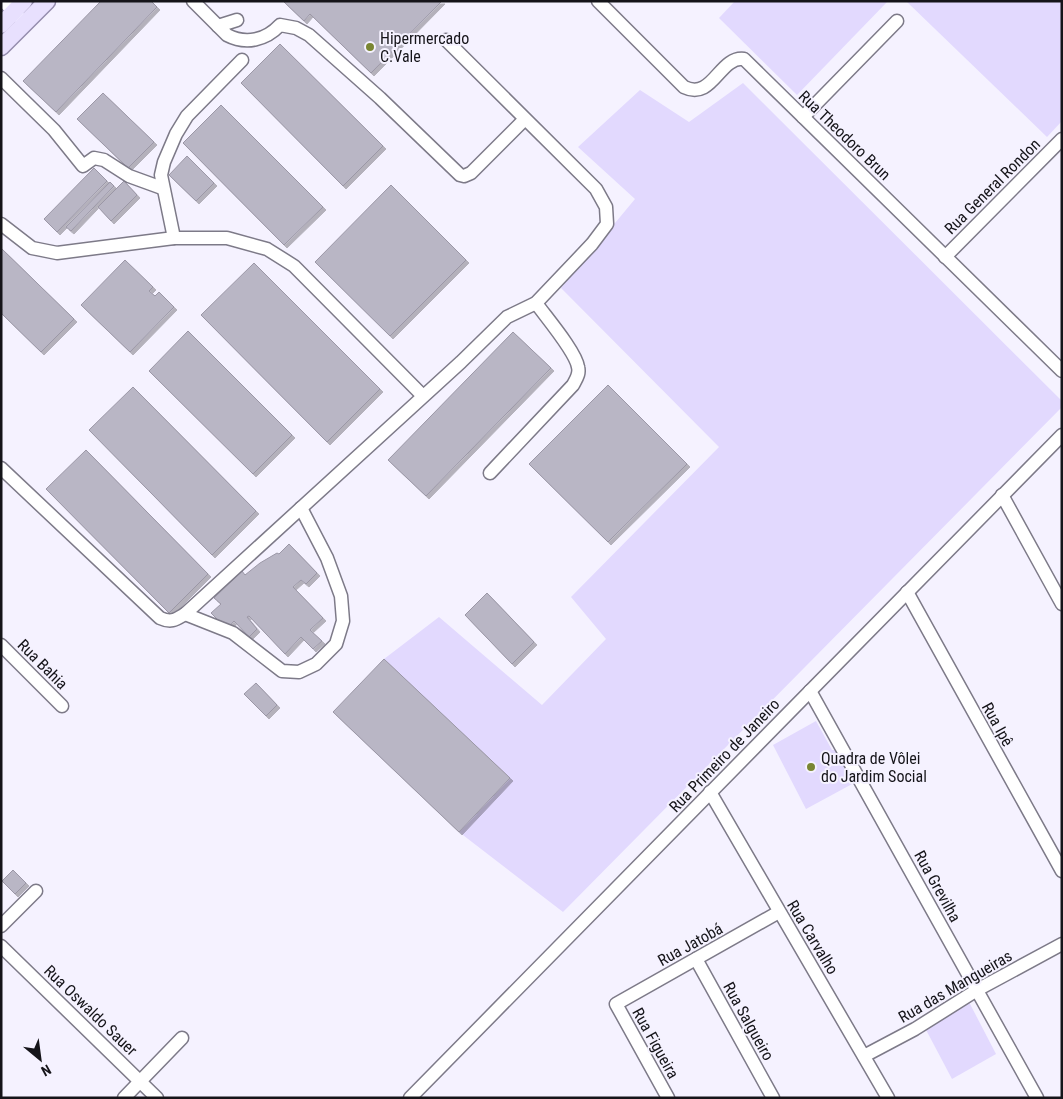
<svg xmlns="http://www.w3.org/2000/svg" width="1063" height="1099" viewBox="0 0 1063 1099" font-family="'Roboto Condensed',sans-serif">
<defs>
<filter id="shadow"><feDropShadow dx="3" dy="3" stdDeviation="0" flood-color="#0004"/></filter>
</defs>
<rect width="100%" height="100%" fill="#f5f2ff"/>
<g fill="#e2d9fe">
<polygon points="735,1 888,1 797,95 719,18"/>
<polygon points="906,1 1062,1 1062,121 1047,137"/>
<polygon points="743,83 1062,401 1062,407 563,912 459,832 510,778 384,659 439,617 542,705 606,639 571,597 719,447 561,288 635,199 578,147 640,90 689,122"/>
<polygon points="816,721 832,750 835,750 854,783 806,809 773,745"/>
<polygon points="969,1002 996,1054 952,1079 924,1026"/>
</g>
<g fill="#b9b6c5" stroke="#9b97a6" filter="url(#shadow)">
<polygon points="101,1 151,1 157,7 56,112 23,81"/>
<polygon points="283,1 442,1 371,73 310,14 304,21"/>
<polygon points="280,44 383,146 343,186 241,83"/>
<polygon points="103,93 154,142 128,168 77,119"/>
<polygon points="221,105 323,207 284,245 183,143"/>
<polygon points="187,156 214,183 196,201 169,175"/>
<polygon points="94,168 107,181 57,232 44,219"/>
<polygon points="124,181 137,195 111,221 98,207"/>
<polygon points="110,182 114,186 71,231 66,227"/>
<polygon points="391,185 466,260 390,336 315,262"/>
<polygon points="1,248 74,319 41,352 1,313"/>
<polygon points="125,260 153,287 149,291 155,296 159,292 174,307 130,352 81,305"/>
<polygon points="254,263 380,389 327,442 201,315"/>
<polygon points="188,331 292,435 253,474 149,371"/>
<polygon points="513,332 551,368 426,496 388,460"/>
<polygon points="608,385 687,464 608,542 529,464"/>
<polygon points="133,387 256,511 212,555 89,430"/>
<polygon points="86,450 208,574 169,613 46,489"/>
<polygon points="289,544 317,573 306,584 301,580 293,587 323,618 310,630 322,641 313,649 301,637 285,654 249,616 247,617 257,629 249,637 234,621 227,629 211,613 221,604 214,598 242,571 245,575 260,563 277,553 279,554"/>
<polygon points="487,593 534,642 512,664 465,615"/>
<polygon points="384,659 510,778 459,832 333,712"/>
<polygon points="256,683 277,705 266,716 244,694"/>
<polygon points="13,870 26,883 15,894 2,881"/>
</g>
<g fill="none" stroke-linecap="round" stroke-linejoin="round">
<defs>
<g id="minor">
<polyline points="3,1 19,17"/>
<path d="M193 1 227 35C246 45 266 40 280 25L296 28 309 35 380 98 460 175 464 176 471 173 524 120"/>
<path d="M598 1 684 87C713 101 719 56 744 59L1062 371"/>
<polyline points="218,26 237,20"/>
<polyline points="1,78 54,130 83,166 94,158 104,160 129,176 162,188"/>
<polyline points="803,117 897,21"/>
<polyline points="1,224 32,248 57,253 174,238 227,238 267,249 294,266 423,396"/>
<polyline points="174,238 161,175 164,162 176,134 187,116 242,60"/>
<polyline points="945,257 1062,139"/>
<path d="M1 468 160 618C171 623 175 620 185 614L461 362 507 317 536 303 592 244 607 224 606 207 596 189 446 40"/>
<path d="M490 473 573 385C576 379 580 374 578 367 576 352 546 317 536 303"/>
<polyline points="1002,495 1062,604"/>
<polyline points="907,592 1062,871"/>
<polyline points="185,614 233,633 282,671 299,672 316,664 336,644 343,621 341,596 327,558 301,508"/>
<polyline points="1,645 62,706"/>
<polyline points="810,691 1037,1098"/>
<polyline points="710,792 888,1098"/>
<polyline points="1,926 36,891"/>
<polyline points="1,946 157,1098"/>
<polyline points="696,959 773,1098"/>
<polyline points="864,1056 915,1029 977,990 1062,944"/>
<polyline points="124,1098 182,1038"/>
<polyline points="410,1098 1062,435"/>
<polyline points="668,1098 616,1004 779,912"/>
</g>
<g id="major">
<polyline points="1,25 24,1"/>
<polyline points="1,47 47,1"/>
</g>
</defs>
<use href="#minor" stroke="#7d7a88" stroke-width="15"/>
<use href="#major" stroke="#948cad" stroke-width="19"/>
<use href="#minor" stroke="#fff" stroke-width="12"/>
<use href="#major" stroke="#e8e0fe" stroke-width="16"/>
</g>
<g fill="#7a8633" stroke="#f5f2ff" stroke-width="2">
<circle cx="370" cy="47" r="5"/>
<circle cx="811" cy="767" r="5"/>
</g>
<g text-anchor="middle" stroke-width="4" stroke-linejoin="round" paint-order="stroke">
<g font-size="16" fill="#151419" stroke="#f5f2ff" text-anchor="start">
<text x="380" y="44">Hipermercado<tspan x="380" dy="18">C.Vale</tspan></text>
<text x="821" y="764">Quadra de Vôlei<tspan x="821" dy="18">do Jardim Social</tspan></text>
</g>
<g font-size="16" fill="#151419" stroke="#f5f2ff">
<text transform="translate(845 135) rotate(44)" y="6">Rua Theodoro Brun</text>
<text transform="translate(992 186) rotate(-45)" y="6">Rua General Rondon</text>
<text transform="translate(43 664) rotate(45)" y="6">Rua Bahia</text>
<text transform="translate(998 724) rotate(61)" y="6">Rua Ipê</text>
<text transform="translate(724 755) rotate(-46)" y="6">Rua Primeiro de Janeiro</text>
<text transform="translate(938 886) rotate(61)" y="6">Rua Grevilha</text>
<text transform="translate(813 937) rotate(59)" y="6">Rua Carvalho</text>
<text transform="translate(690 944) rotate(-29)" y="6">Rua Jatobá</text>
<text transform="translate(955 986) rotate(-30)" y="6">Rua das Mangueiras</text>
<text transform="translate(91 1010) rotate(44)" y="6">Rua Oswaldo Sauer</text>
<text transform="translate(749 1021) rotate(61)" y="6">Rua Salgueiro</text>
<text transform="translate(656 1043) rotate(61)" y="6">Rua Figueira</text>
</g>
</g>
<rect width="1063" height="1099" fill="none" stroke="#151419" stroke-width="5"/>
<g transform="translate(40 1059) rotate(151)" stroke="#f5f2ff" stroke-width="4" paint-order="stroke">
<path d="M0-4L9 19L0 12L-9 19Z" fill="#151419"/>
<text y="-8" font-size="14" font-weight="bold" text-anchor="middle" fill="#151419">N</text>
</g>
</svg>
